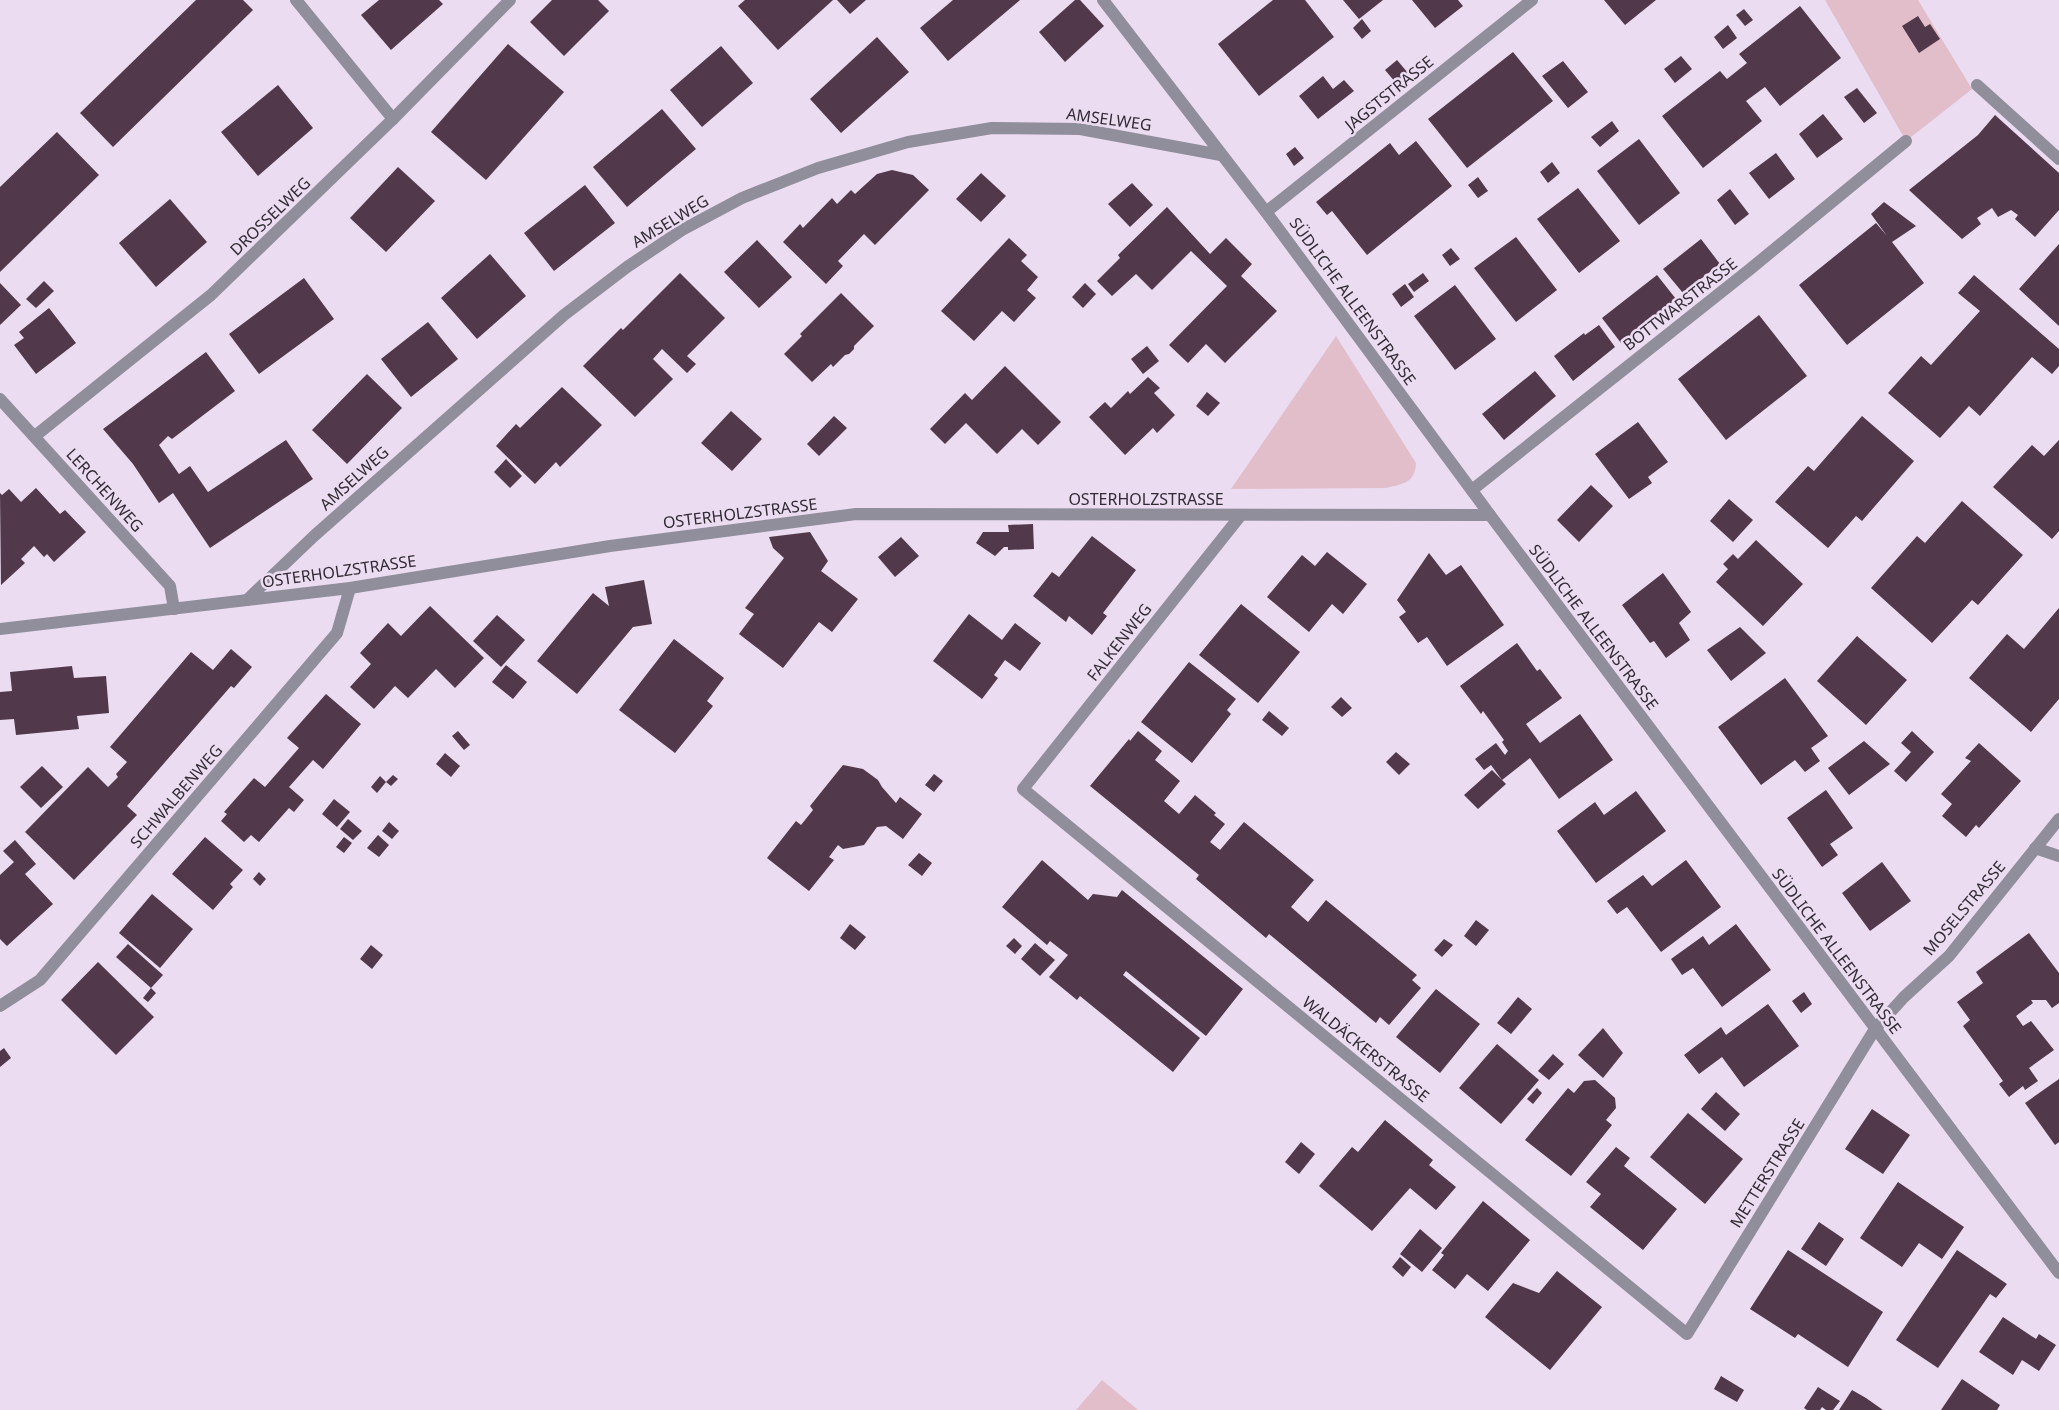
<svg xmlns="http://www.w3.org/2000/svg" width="2059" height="1410" viewBox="0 0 2059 1410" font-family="'Noto Sans',sans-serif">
<rect width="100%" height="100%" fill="#ebdcf2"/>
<g fill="#e1bec9">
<polygon points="1825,0 1918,0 1972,89 1906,141"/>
<path d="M1336 336 1416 463C1415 483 1403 484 1386 488L1231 489Z"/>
<polygon points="1102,1380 1138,1410 1076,1410"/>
</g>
<g fill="#51384a">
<polygon points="196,0 243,0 253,10 113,147 80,113"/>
<polygon points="379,0 439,0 443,4 391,50 361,15"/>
<polygon points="552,0 598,0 609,11 564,56 530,22"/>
<polygon points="745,0 833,0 778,50 738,6"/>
<polygon points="837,0 866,0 850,14"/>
<polygon points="953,0 1020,0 948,61 920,28"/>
<polygon points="1075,0 1080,0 1104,26 1065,62 1039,32"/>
<polygon points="1273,0 1305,0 1334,37 1259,96 1218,44"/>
<polygon points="1343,0 1383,0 1359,19"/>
<polygon points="1412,0 1458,0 1463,6 1435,28"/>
<polygon points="1604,0 1656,0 1625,25"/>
<polygon points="1800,6 1841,58 1780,106 1765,87 1746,101 1762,121 1703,168 1662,116 1720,71 1727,79 1747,63 1739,54"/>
<polygon points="1744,9 1753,20 1745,26 1736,15"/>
<polygon points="1918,16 1925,27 1930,24 1940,39 1919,53 1902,26"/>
<polygon points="1362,19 1371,31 1362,39 1353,28"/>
<polygon points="1728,25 1737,38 1723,49 1714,37"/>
<polygon points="877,37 909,72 841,133 810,99"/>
<polygon points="508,44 564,92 486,180 431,132"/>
<polygon points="721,46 753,83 702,127 670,90"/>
<polygon points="1513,52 1553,101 1467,168 1428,119"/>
<polygon points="1681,56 1692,69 1675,83 1664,69"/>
<polygon points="1397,60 1408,73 1396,83 1385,70"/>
<polygon points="1563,61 1588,92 1568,108 1542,76"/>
<polygon points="1323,76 1333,89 1344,80 1354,91 1318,119 1299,96"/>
<polygon points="278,85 313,128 258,176 221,132"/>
<polygon points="1857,88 1877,113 1864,123 1844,97"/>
<polygon points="662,109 696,149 627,207 593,167"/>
<polygon points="1823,114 1843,139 1817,158 1799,134"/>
<polygon points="1995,115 2059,173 2059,210 2035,237 2015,219 2018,215 2011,210 1998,217 1992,208 1977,218 1981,224 1962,239 1909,190 1978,135"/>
<polygon points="1612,121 1619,131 1600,147 1591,137"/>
<polygon points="57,132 99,175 0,272 0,187"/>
<polygon points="1639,139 1680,193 1639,225 1597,171"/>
<polygon points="1416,141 1452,186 1367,255 1332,211 1327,215 1316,202 1390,143 1399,155"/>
<polygon points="1295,147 1304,158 1294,166 1286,154"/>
<polygon points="1776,153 1795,179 1769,199 1749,173"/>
<polygon points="1552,162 1560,173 1548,183 1540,172"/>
<polygon points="398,167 435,201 386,252 350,218"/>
<polygon points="892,170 913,175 929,190 875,245 864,234 838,261 843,266 826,284 783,242 800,224 803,228 832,198 837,204 851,190 855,194 877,174"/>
<polygon points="981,173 1006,196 981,222 956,199"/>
<polygon points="1478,177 1488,191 1478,198 1468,185"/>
<polygon points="1132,183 1153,205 1130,227 1108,204"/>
<polygon points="585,185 615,223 554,271 524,233"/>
<polygon points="1578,188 1620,241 1579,273 1537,219"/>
<polygon points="1730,189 1749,214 1735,225 1717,200"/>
<polygon points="170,199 207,242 156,287 119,243"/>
<polygon points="1884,202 1916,226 1892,242 1924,283 1847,345 1799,285 1876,223 1887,236 1871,214"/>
<polygon points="1167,207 1210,254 1226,238 1252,264 1241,276 1277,311 1225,363 1206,344 1188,363 1169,345 1227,286 1191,251 1152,290 1136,274 1112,296 1097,281 1120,258 1118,255"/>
<polygon points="1516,237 1557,290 1516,322 1474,268"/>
<polygon points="1009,238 1027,255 1021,261 1038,277 1027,290 1036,298 1014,322 1002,311 974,341 941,311"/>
<polygon points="1701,239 1720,264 1683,293 1663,269"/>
<polygon points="757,240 792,277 759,308 724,272"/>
<polygon points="2059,244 2059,326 2019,289"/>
<polygon points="1451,248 1460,259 1450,266 1442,255"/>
<polygon points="490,254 526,296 477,339 441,298"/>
<polygon points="680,273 725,318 687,356 696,364 687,373 662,349 653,359 673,379 635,417 583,366 621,328 623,330"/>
<polygon points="1423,273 1429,281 1414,292 1408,284"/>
<polygon points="1657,275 1676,299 1621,343 1602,318"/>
<polygon points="1974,275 2059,349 2059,366 2052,374 2032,357 1980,416 1969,406 1940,438 1888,393 1921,356 1931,365 1980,311 1958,293"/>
<polygon points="304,278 334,319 259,374 229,334"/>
<polygon points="44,281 54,291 36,308 26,299"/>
<polygon points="0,283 21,305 0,325"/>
<polygon points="1085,283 1096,294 1083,308 1072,297"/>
<polygon points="1405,284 1414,297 1401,307 1392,294"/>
<polygon points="1455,285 1496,339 1455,370 1414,316"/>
<polygon points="841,293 874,326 854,346 854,349 849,354 845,355 833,367 831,364 812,382 784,354 802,336 800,334"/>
<polygon points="49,308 76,343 36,374 14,345 24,338 19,332"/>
<polygon points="1759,315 1807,376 1726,440 1678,379"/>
<polygon points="428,322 458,359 411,397 381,359"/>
<polygon points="1599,325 1615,347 1573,381 1554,356 1584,333 1585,335"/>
<polygon points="1147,346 1159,361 1143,374 1131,359"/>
<polygon points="206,352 235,391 172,439 168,436 159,445 179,474 190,466 208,492 286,440 313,479 210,548 173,493 159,503 133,464 103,429"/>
<polygon points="1005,366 1061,422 1038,445 1022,429 997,454 966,423 945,444 930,429 965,393 972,400"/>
<polygon points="1535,371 1556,396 1504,440 1482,414"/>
<polygon points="367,374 402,408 347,464 312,430"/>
<polygon points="1148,377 1160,388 1154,393 1175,415 1157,433 1153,428 1125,455 1089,417 1105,402 1111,408 1128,391 1130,394"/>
<polygon points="562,387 602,425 560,467 556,462 535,484 496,446 516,424 520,428"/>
<polygon points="1207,392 1220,403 1208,416 1196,406"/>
<polygon points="731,411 762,439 732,471 701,443"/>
<polygon points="834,416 847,428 819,456 807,444"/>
<polygon points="1862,416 1914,461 1862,521 1856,516 1828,548 1775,502 1808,466 1814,471"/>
<polygon points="1638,422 1668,462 1648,477 1652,483 1629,499 1595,454"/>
<polygon points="2059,440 2059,531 2052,539 1993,487 2032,445 2044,456"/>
<polygon points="506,459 522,476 510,488 494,472"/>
<polygon points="1591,485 1613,506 1579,542 1557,520"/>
<polygon points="36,488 60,514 65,510 86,532 54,562 47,554 44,557 34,546 21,559 25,563 1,585 0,493 2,495 9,489 21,502"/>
<polygon points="1729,499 1753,520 1733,542 1710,521"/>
<polygon points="1962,501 2023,555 1978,605 1972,600 1932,643 1871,588 1917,536 1925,543"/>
<polygon points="1033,524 1034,549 1008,550 1008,547 1004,547 995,556 976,543 983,532 1009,532 1008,525"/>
<polygon points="810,532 828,561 821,571 858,599 832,632 819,622 783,668 739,634 754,614 745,608 784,558 773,548 769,537"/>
<polygon points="1092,536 1136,570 1103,613 1107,616 1092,635 1069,616 1066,622 1033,596 1052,572 1059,577"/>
<polygon points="901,537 919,556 895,577 878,557"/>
<polygon points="1756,540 1803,584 1763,626 1716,582 1728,569 1723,564 1733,554 1738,559"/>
<polygon points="1327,552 1367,584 1343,614 1332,604 1309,632 1267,597 1302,555 1315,566"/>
<polygon points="1429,553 1446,575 1461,565 1504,625 1447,666 1427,637 1418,643 1399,617 1406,612 1397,600"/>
<polygon points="1663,573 1691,612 1679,623 1690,640 1666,658 1654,641 1650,643 1622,605"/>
<polygon points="644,580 652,624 633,627 577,694 537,661 593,593 609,606 605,587"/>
<polygon points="1241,604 1300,652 1258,703 1199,655"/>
<polygon points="430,606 484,658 455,688 436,669 408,698 395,686 374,709 350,687 371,664 360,653 388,623 401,636"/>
<polygon points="2059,608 2059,699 2031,732 1969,678 2007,634 2024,649"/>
<polygon points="969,614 1002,640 1015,623 1041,643 1020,671 1005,660 994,675 998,678 982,699 933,661"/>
<polygon points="497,615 525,640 501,667 473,641"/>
<polygon points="1740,627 1766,653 1731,681 1707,650"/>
<polygon points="1857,636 1907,680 1866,725 1817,681"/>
<polygon points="674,639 724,678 707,701 713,706 675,753 619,710"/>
<polygon points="1517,643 1537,671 1540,669 1562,698 1526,724 1540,743 1580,714 1613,760 1559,799 1530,758 1502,780 1506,784 1478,809 1464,795 1492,770 1502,780 1491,765 1484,770 1475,759 1496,743 1505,755 1508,751 1502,742 1504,740 1483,711 1481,714 1460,686"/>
<polygon points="231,649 252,667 234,688 231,686 127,806 137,815 74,880 25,832 88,767 108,787 118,777 116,774 127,762 110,747 191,652 213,670"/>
<polygon points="1189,662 1236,699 1227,710 1231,714 1192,763 1141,722"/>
<polygon points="506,665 527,682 513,699 492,682"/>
<polygon points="72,666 74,678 106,676 109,713 77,716 79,729 16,735 14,719 0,720 0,692 12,691 10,672"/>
<polygon points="1785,678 1828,736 1811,748 1820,761 1805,772 1795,760 1761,785 1718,727"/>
<polygon points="326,694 361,724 323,769 313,760 289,787 304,800 294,812 289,808 259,842 251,835 244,842 221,821 227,814 224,812 254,778 265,787 299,748 287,738"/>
<polygon points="1341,697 1352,708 1342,717 1331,707"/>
<polygon points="1269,711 1289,728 1282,736 1262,720"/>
<polygon points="458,731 470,745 464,750 452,736"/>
<polygon points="1138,731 1162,751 1155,760 1180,781 1164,801 1179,814 1195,795 1216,813 1214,815 1225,824 1210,842 1220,850 1244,822 1314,880 1291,907 1308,922 1326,900 1417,975 1412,980 1421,988 1389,1025 1380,1017 1376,1023 1269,934 1266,938 1196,879 1199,875 1090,786 1129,739 1130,741"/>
<polygon points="1912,731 1934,752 1906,782 1894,771 1911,752 1901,743"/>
<polygon points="1864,741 1890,764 1849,795 1828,768"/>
<polygon points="1979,743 2021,781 1979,828 1976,825 1966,837 1942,816 1952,804 1941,794 1971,761 1965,758"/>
<polygon points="1396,752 1410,764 1399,775 1386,762"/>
<polygon points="445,753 460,766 451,777 436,764"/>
<polygon points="843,765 863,769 878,780 882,787 896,803 900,797 922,814 903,839 886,826 877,827 864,845 843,849 838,845 829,857 834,860 809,891 767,858 796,821 801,825 813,810 810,806"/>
<polygon points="42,766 63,787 41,808 20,787"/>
<polygon points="934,774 943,781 934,792 925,785"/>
<polygon points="393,775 398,779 391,786 386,782"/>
<polygon points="380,776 386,782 377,793 371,787"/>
<polygon points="1826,790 1853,828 1830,844 1838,855 1822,867 1787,818"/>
<polygon points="1636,791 1666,831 1596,883 1557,831 1595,802 1604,815"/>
<polygon points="334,799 350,812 337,827 322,814"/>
<polygon points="348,819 362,831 353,840 340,829"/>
<polygon points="389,822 399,831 392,839 382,831"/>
<polygon points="378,835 389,845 379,857 367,848"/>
<polygon points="205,837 243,870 230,884 233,887 213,910 172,874"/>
<polygon points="344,837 352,843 344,853 336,847"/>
<polygon points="15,840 36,864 25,874 53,904 7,946 0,939 0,875 14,862 3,851"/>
<polygon points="919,853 932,863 922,876 908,865"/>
<polygon points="1042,860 1088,900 1093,894 1117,897 1122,890 1243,989 1206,1036 1126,971 1123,975 1200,1038 1173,1072 1080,996 1077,1000 1049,977 1068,955 1050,941 1047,945 1002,907"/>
<polygon points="1686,860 1721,907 1661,952 1627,907 1617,914 1607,901 1643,875 1652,886"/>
<polygon points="1882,862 1911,901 1870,931 1842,893"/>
<polygon points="259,872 266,879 260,886 253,879"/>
<polygon points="152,894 193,929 160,968 119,933"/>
<polygon points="1476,920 1489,930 1476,946 1464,936"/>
<polygon points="850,924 866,937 855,950 840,938"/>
<polygon points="1736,924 1771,970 1722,1007 1693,968 1682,975 1671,959 1703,936 1709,945"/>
<polygon points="2029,933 2059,973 2059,1003 2052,1008 2046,1000 2031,1000 2033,1003 2016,1016 2023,1026 2031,1021 2054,1050 2029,1068 2038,1081 2025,1090 2023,1086 2009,1097 1999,1084 2003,1081 1963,1026 1970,1020 1957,1002 1983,983 1976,972"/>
<polygon points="1014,938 1022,946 1015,954 1006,946"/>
<polygon points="1444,939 1453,945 1442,957 1434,950"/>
<polygon points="1035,943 1055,960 1040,976 1021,959"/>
<polygon points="128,944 163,975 151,988 116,957"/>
<polygon points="371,945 383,955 372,969 360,959"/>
<polygon points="98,962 154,1017 116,1055 61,1000"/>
<polygon points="151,988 156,993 148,1002 143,998"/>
<polygon points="1436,989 1480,1024 1440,1073 1396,1037"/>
<polygon points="1804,992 1812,1004 1801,1013 1792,1001"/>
<polygon points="1518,997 1532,1009 1511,1034 1497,1023"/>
<polygon points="1768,1004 1799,1046 1744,1087 1722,1057 1699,1074 1684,1055 1721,1027 1726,1035"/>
<polygon points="1603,1028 1623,1053 1603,1078 1578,1055"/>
<polygon points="1497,1044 1539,1080 1501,1124 1459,1088"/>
<polygon points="4,1048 11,1058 0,1067 0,1051"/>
<polygon points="1553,1054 1564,1064 1549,1080 1538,1071"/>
<polygon points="2059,1079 2059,1142 2055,1145 2025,1103"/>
<polygon points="1595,1080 1615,1098 1616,1108 1606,1120 1612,1125 1571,1176 1525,1140 1568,1088 1574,1093 1584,1081"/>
<polygon points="1537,1088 1542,1093 1533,1104 1527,1099"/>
<polygon points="1716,1092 1740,1114 1725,1131 1701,1109"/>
<polygon points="1872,1109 1910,1135 1883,1174 1845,1149"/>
<polygon points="1688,1113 1743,1159 1705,1204 1650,1157"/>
<polygon points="1385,1120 1433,1160 1429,1165 1456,1187 1436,1210 1410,1188 1372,1231 1319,1186 1352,1147 1358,1152"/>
<polygon points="1301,1142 1315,1154 1299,1174 1285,1162"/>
<polygon points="1616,1147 1630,1158 1624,1166 1677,1209 1643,1250 1590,1207 1601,1194 1586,1182"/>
<polygon points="1898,1182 1964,1227 1942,1259 1919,1243 1902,1267 1860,1238"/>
<polygon points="1483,1201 1530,1240 1488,1291 1467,1274 1455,1289 1432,1270 1444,1255 1441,1253"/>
<polygon points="1819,1222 1844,1239 1826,1266 1801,1249"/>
<polygon points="1420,1229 1442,1248 1422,1272 1400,1254"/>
<polygon points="1788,1250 1883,1312 1848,1367 1798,1334 1795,1338 1750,1309"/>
<polygon points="1957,1250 2007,1284 1996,1298 1990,1294 1938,1368 1896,1340"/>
<polygon points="1400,1257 1411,1267 1403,1277 1392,1267"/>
<polygon points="1557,1271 1602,1307 1550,1370 1485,1317 1513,1283 1539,1293"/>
<polygon points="2003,1317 2036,1339 2039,1334 2056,1345 2039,1371 2022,1360 2013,1375 1979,1352"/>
<polygon points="1721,1376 1744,1390 1737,1402 1714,1389"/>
<polygon points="1962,1379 2000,1405 1997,1410 1941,1410"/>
<polygon points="1818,1387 1840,1401 1833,1410 1826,1410 1822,1407 1820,1410 1807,1410 1804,1408"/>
<polygon points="1852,1390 1866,1398 1883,1410 1839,1410"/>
</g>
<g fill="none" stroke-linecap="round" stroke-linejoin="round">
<g stroke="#908e9b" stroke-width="12">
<polyline points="296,0 393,119"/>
<polyline points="1103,0 1266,212 1490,515 2059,1273"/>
<polyline points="1977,85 2059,159"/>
<polyline points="1266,212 1532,0"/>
<polyline points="0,399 170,586 174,609"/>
<polyline points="35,436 211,295 393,119 510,0"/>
<polyline points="1472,490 1749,270 1906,141"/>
<polyline points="1241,515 1023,789 1687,1334 1875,1029 1904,997 1949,956 2059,819"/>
<polyline points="247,600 314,536 564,315 627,267 682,230 742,198 818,168 908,142 992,128 1080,129 1221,155"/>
<polyline points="0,629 350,588 610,546 856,514 1490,515"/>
<polyline points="2035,848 2059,856"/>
<polyline points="0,1006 40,980 337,633 350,588"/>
</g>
</g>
<g text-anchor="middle" stroke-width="5" stroke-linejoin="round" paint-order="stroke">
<g font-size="16" fill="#312b33" stroke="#ebdcf2">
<text transform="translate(1389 93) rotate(-39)" y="6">JAGSTSTRASSE</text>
<text transform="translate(1109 119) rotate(8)" y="6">AMSELWEG</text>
<text transform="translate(270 216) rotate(-44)" y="6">DROSSELWEG</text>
<text transform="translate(670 221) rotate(-31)" y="6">AMSELWEG</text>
<text transform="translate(1353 301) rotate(54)" y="6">SÜDLICHE ALLEENSTRASSE</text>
<text transform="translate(1680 304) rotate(-38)" y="6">BOTTWARSTRASSE</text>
<text transform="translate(354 478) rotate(-42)" y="6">AMSELWEG</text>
<text transform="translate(105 490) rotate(48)" y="6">LERCHENWEG</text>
<text x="1146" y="505">OSTERHOLZSTRASSE</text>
<text transform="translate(740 513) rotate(-7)" y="6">OSTERHOLZSTRASSE</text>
<text transform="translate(339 571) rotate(-8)" y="6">OSTERHOLZSTRASSE</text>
<text transform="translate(1594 627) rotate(53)" y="6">SÜDLICHE ALLEENSTRASSE</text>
<text transform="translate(1119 642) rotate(-52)" y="6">FALKENWEG</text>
<text transform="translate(176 796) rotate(-49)" y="6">SCHWALBENWEG</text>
<text transform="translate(1964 908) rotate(-50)" y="6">MOSELSTRASSE</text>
<text transform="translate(1837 951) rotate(53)" y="6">SÜDLICHE ALLEENSTRASSE</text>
<text transform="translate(1366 1049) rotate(39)" y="6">WALDÄCKERSTRASSE</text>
<text transform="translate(1767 1173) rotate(-58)" y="6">METTERSTRASSE</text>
</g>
</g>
</svg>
